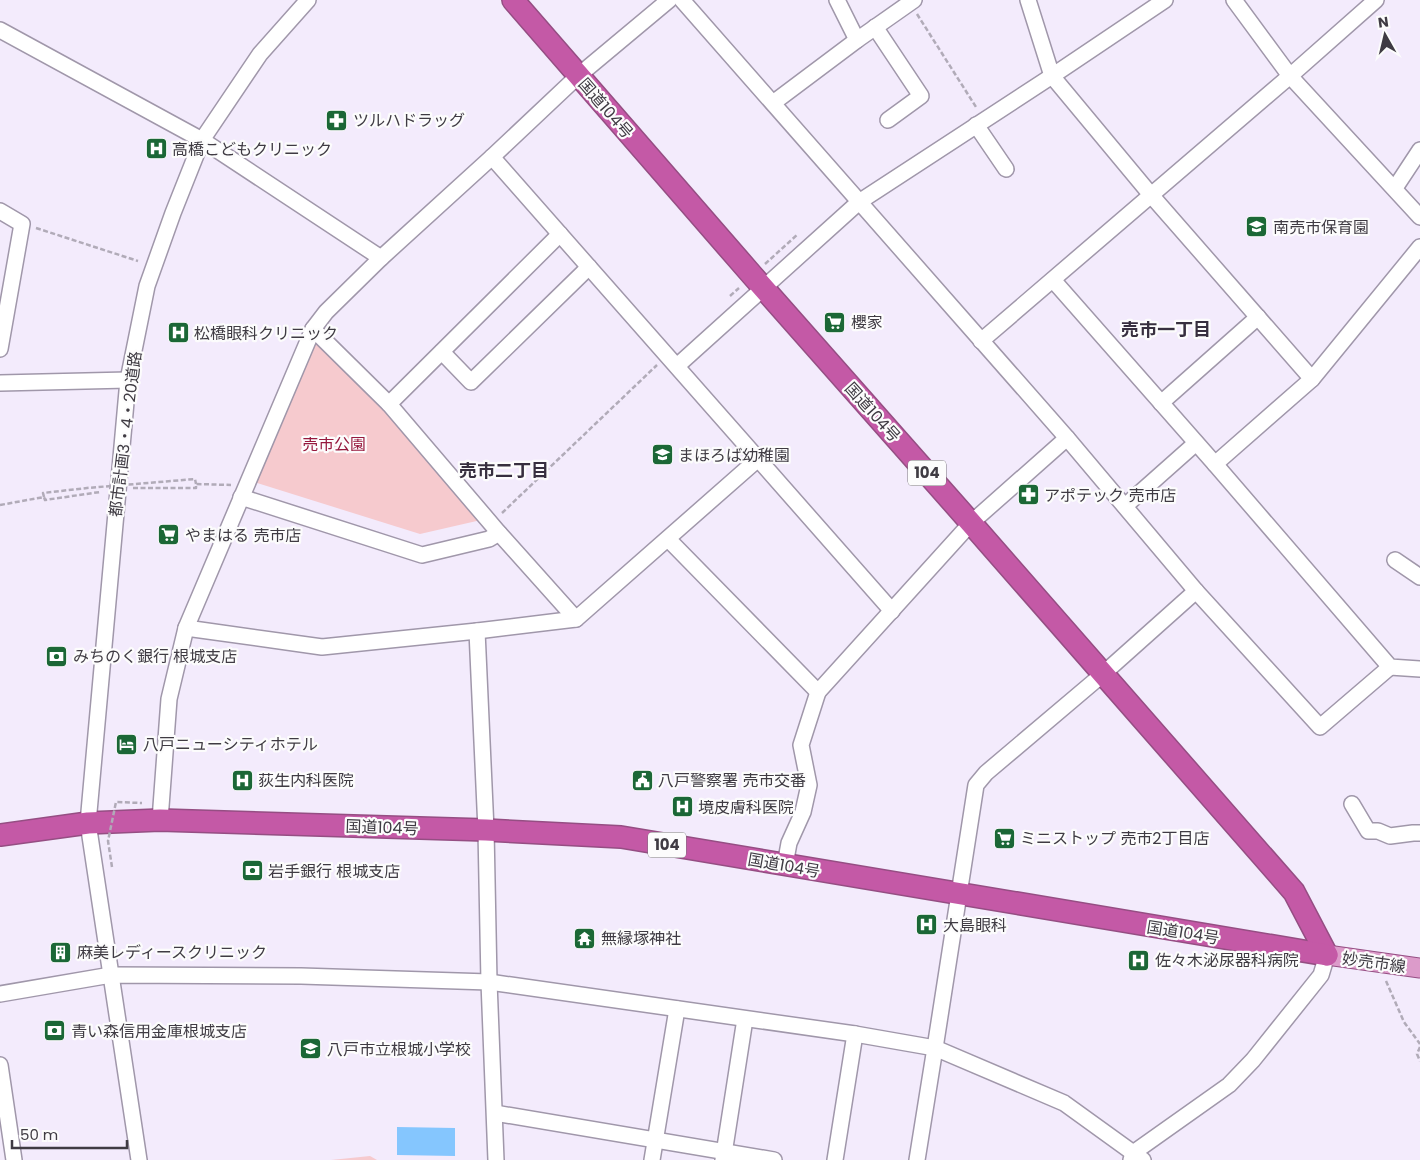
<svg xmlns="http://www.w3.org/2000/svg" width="1420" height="1160" viewBox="0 0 1420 1160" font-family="Poppins,'Noto Sans JP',sans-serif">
<rect width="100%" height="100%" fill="#f3ebfc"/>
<g fill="#f6cace">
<polygon points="318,341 348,370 481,520 420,534 254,482 313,342"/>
<polygon points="370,1156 377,1160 331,1160"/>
</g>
<polygon fill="#85c6fe" points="397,1127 455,1128 455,1156 397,1155"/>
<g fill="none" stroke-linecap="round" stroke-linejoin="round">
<defs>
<g id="minor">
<polyline points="669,0 578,76 492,157 381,258 326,312 313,329 186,628 322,647 477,631 576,619 758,459"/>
<polyline points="682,0 1067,438 1196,591 1320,727 1390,667"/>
<polyline points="837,0 857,40"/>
<polyline points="1028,0 1052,76 1151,195 1312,379"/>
<polyline points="1234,0 1290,76 1420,217"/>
<polyline points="875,27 921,96 888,120"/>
<polyline points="0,30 202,140 381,258"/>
<polyline points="773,103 857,40 914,0"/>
<polyline points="976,125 1006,169"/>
<polyline points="492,157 892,611"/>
<polyline points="1395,188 1420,150"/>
<polyline points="0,211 22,224 0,349"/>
<polyline points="1053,280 1215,464 1390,667 1420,669"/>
<polyline points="313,329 389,404 499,533 576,619"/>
<polyline points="981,341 1290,76 1376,0"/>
<polyline points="442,352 471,382 589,267"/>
<polyline points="677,366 859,202 1052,76 1165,0"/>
<polyline points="0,383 128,380"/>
<polyline points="1161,403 1258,317"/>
<polyline points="389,404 560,234"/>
<polyline points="1215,464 1312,379 1420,247"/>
<polyline points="241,497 422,555 489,539 499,533"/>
<polyline points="1125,506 1196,443"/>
<polyline points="668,539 818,692 971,523 1067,438"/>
<polyline points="1395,560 1420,577"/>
<polyline points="477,631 486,830 489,982 496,1160"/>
<polyline points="1352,804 1368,831 1378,831 1390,836 1413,833 1420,833"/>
<polyline points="160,820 169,699 186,628"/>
<polyline points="785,865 789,843 803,812 809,785 801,745 818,692"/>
<polyline points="0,994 111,975 301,976 489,982 855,1034 935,1048 1064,1103 1143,1160"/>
<polyline points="0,1065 14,1160"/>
<polyline points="495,1113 774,1160"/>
<polyline points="139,1160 88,823 128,380 147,286 173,213 202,140 260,54 308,0"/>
<polyline points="652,1160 677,1009"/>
<polyline points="723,1160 745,1019"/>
<polyline points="835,1160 855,1034"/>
<polyline points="917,1160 935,1048 976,785 986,773 1103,674 1196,591"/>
<polyline points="1131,1160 1133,1153 1229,1085 1253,1060 1321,975 1327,955"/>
</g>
<polyline id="major" points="1327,955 1420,968"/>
<g id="highway">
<polyline points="513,0 752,275 971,523 1294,892 1327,955"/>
<polyline points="0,835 88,823 160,820 486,830 621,837 1327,955"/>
</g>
</defs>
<use href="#minor" stroke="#a097aa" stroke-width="18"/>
<use href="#major" stroke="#954e83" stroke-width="21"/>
<use href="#highway" stroke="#954e83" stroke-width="24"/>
<g stroke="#b1abb8" stroke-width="2.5" stroke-dasharray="5 2.5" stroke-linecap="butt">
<polyline points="917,14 976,107"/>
<polyline points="36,228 138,261"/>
<polyline points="765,264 798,234"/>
<polyline points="730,296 739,288"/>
<polyline points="133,488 196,488 196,484 231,485"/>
<polyline points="0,505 44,497 45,500 100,492"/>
<polyline points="502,513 657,365"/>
<polyline points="1386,981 1404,1022 1420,1044"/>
<polyline points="1420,1047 1417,1054 1420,1061"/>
</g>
<use href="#minor" stroke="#fff" stroke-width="15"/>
<use href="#major" stroke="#dc9bca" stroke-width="19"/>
<use href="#highway" stroke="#c459a6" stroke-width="21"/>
<g stroke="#b1abb8" stroke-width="2.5" stroke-dasharray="5 2.5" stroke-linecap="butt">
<polyline points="44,497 43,493 87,488 195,479 196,484"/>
<polyline points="112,867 108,841 116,802 142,803"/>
</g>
</g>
<defs>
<symbol id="pharmacy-square" viewBox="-11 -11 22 22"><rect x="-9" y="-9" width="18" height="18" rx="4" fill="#1b6736" stroke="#fcfcfc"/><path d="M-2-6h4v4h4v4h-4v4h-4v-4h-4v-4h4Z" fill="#fff"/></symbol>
<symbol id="hospital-square" viewBox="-11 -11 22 22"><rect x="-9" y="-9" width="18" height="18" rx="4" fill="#1b6736" stroke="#fcfcfc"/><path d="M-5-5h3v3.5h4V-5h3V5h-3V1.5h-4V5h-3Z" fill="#fff"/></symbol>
<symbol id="school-square" viewBox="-11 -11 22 22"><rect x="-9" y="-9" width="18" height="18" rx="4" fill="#1b6736" stroke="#fcfcfc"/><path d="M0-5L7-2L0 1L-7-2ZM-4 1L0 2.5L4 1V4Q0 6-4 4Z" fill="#fff"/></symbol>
<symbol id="supermarket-square" viewBox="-11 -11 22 22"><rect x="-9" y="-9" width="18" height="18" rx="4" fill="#1b6736" stroke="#fcfcfc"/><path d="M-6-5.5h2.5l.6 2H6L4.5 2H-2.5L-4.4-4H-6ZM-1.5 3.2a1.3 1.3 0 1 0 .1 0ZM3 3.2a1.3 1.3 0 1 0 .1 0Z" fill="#fff"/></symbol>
<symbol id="bank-square" viewBox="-11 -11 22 22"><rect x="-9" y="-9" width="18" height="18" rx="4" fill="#1b6736" stroke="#fcfcfc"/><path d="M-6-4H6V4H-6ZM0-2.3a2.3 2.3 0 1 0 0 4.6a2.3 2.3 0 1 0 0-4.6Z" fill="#fff"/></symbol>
<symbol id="hotel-square" viewBox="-11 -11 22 22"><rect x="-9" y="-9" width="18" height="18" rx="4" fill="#1b6736" stroke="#fcfcfc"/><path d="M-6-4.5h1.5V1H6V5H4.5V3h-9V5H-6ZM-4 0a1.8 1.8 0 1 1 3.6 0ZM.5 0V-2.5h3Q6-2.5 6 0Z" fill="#fff"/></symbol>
<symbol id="civic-square" viewBox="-11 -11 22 22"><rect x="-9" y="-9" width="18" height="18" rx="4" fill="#1b6736" stroke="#fcfcfc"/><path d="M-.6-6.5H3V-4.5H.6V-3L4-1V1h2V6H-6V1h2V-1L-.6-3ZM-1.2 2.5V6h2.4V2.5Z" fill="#fff"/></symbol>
<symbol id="temple-square" viewBox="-11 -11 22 22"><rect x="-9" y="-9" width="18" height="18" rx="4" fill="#1b6736" stroke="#fcfcfc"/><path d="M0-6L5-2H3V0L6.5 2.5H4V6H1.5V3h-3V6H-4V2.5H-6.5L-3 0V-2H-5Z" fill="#fff"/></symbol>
<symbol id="building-square" viewBox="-11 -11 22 22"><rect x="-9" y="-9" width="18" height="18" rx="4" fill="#1b6736" stroke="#fcfcfc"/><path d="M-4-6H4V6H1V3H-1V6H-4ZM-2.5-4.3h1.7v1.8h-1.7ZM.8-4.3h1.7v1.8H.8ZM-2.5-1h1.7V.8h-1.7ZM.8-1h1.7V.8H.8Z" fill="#fff"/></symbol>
</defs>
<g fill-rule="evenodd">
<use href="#pharmacy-square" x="324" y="108" width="25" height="25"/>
<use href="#hospital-square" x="144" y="136" width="25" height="25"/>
<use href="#school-square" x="1244" y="214" width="25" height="25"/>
<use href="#supermarket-square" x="822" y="310" width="25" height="25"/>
<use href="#hospital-square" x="166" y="320" width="25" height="25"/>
<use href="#school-square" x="650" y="442" width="25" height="25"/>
<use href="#pharmacy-square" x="1016" y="482" width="25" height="25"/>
<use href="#supermarket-square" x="156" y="522" width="25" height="25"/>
<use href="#bank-square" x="44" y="644" width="25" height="25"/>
<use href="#hotel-square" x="114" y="732" width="25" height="25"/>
<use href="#hospital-square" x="230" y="768" width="25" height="25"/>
<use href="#civic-square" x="630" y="768" width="25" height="25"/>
<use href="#hospital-square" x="670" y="794" width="25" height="25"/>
<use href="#supermarket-square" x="992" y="826" width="25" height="25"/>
<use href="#bank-square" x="240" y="858" width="25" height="25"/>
<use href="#hospital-square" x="914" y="912" width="25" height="25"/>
<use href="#temple-square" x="572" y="926" width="25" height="25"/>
<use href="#building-square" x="48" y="940" width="25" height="25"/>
<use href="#hospital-square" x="1126" y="948" width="25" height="25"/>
<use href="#bank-square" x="42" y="1018" width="25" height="25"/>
<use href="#school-square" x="298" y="1036" width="25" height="25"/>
</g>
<g text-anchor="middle" stroke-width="4.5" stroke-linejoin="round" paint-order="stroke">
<g fill="#fcfcfc" stroke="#78757a" stroke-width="1">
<rect x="908" y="460.5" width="38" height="25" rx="4"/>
<rect x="648" y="832.5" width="38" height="25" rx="4"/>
</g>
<g font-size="15" font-weight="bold" fill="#3f3b43">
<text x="927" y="478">104</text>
<text x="667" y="850">104</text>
</g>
<g font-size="16" fill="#3f3b43" stroke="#fcfcfc">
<text transform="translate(606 108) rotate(49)" y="6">国道104号</text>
<text transform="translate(873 412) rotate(48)" y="6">国道104号</text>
<text transform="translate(125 434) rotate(-83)" y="6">都市計画3・4・20道路</text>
<text transform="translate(382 827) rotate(2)" y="6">国道104号</text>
<text transform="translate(784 865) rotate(10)" y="6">国道104号</text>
<text transform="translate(1183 932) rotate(9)" y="6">国道104号</text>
<text transform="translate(1374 962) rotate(8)" y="6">妙売市線</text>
</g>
<g font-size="16" fill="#3f3b43" stroke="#fcfcfc" text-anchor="start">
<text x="353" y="126">ツルハドラッグ</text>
<text x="172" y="155">高橋こどもクリニック</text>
<text x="1273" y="233">南売市保育園</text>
<text x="851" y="328">櫻家</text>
<text x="194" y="339">松橋眼科クリニック</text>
<text x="678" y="461">まほろば幼稚園</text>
<text x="1044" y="501">アポテック 売市店</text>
<text x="185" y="541">やまはる 売市店</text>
<text x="73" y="662">みちのく銀行 根城支店</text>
<text x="143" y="750">八戸ニューシティホテル</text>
<text x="258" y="786">荻生内科医院</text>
<text x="658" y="786">八戸警察署 売市交番</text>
<text x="698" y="813">境皮膚科医院</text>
<text x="1020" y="844">ミニストップ 売市2丁目店</text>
<text x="268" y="877">岩手銀行 根城支店</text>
<text x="943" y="931">大島眼科</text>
<text x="601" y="944">無縁塚神社</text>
<text x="77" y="958">麻美レディースクリニック</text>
<text x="1155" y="966">佐々木泌尿器科病院</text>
<text x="71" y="1037">青い森信用金庫根城支店</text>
<text x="327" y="1055">八戸市立根城小学校</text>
</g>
<g font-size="16" fill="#96193e" stroke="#fcfcfc">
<text x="334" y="450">売市公園</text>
</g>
<g font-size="18" font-weight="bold" fill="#372f3f" stroke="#fcfcfc">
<text x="1166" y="336">売市一丁目</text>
<text x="504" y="477">売市二丁目</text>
</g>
</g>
<g transform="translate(1385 35) rotate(352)" stroke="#fcfcfc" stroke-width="4" paint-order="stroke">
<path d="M0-4L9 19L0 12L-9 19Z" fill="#3f3b43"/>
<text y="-8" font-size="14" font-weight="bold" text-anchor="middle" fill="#3f3b43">N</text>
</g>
<path d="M12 1140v8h115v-8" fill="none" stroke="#3f3b43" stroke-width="2.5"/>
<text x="20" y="1140" font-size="15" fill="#3f3b43" stroke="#fcfcfc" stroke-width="4" paint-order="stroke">50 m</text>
</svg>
